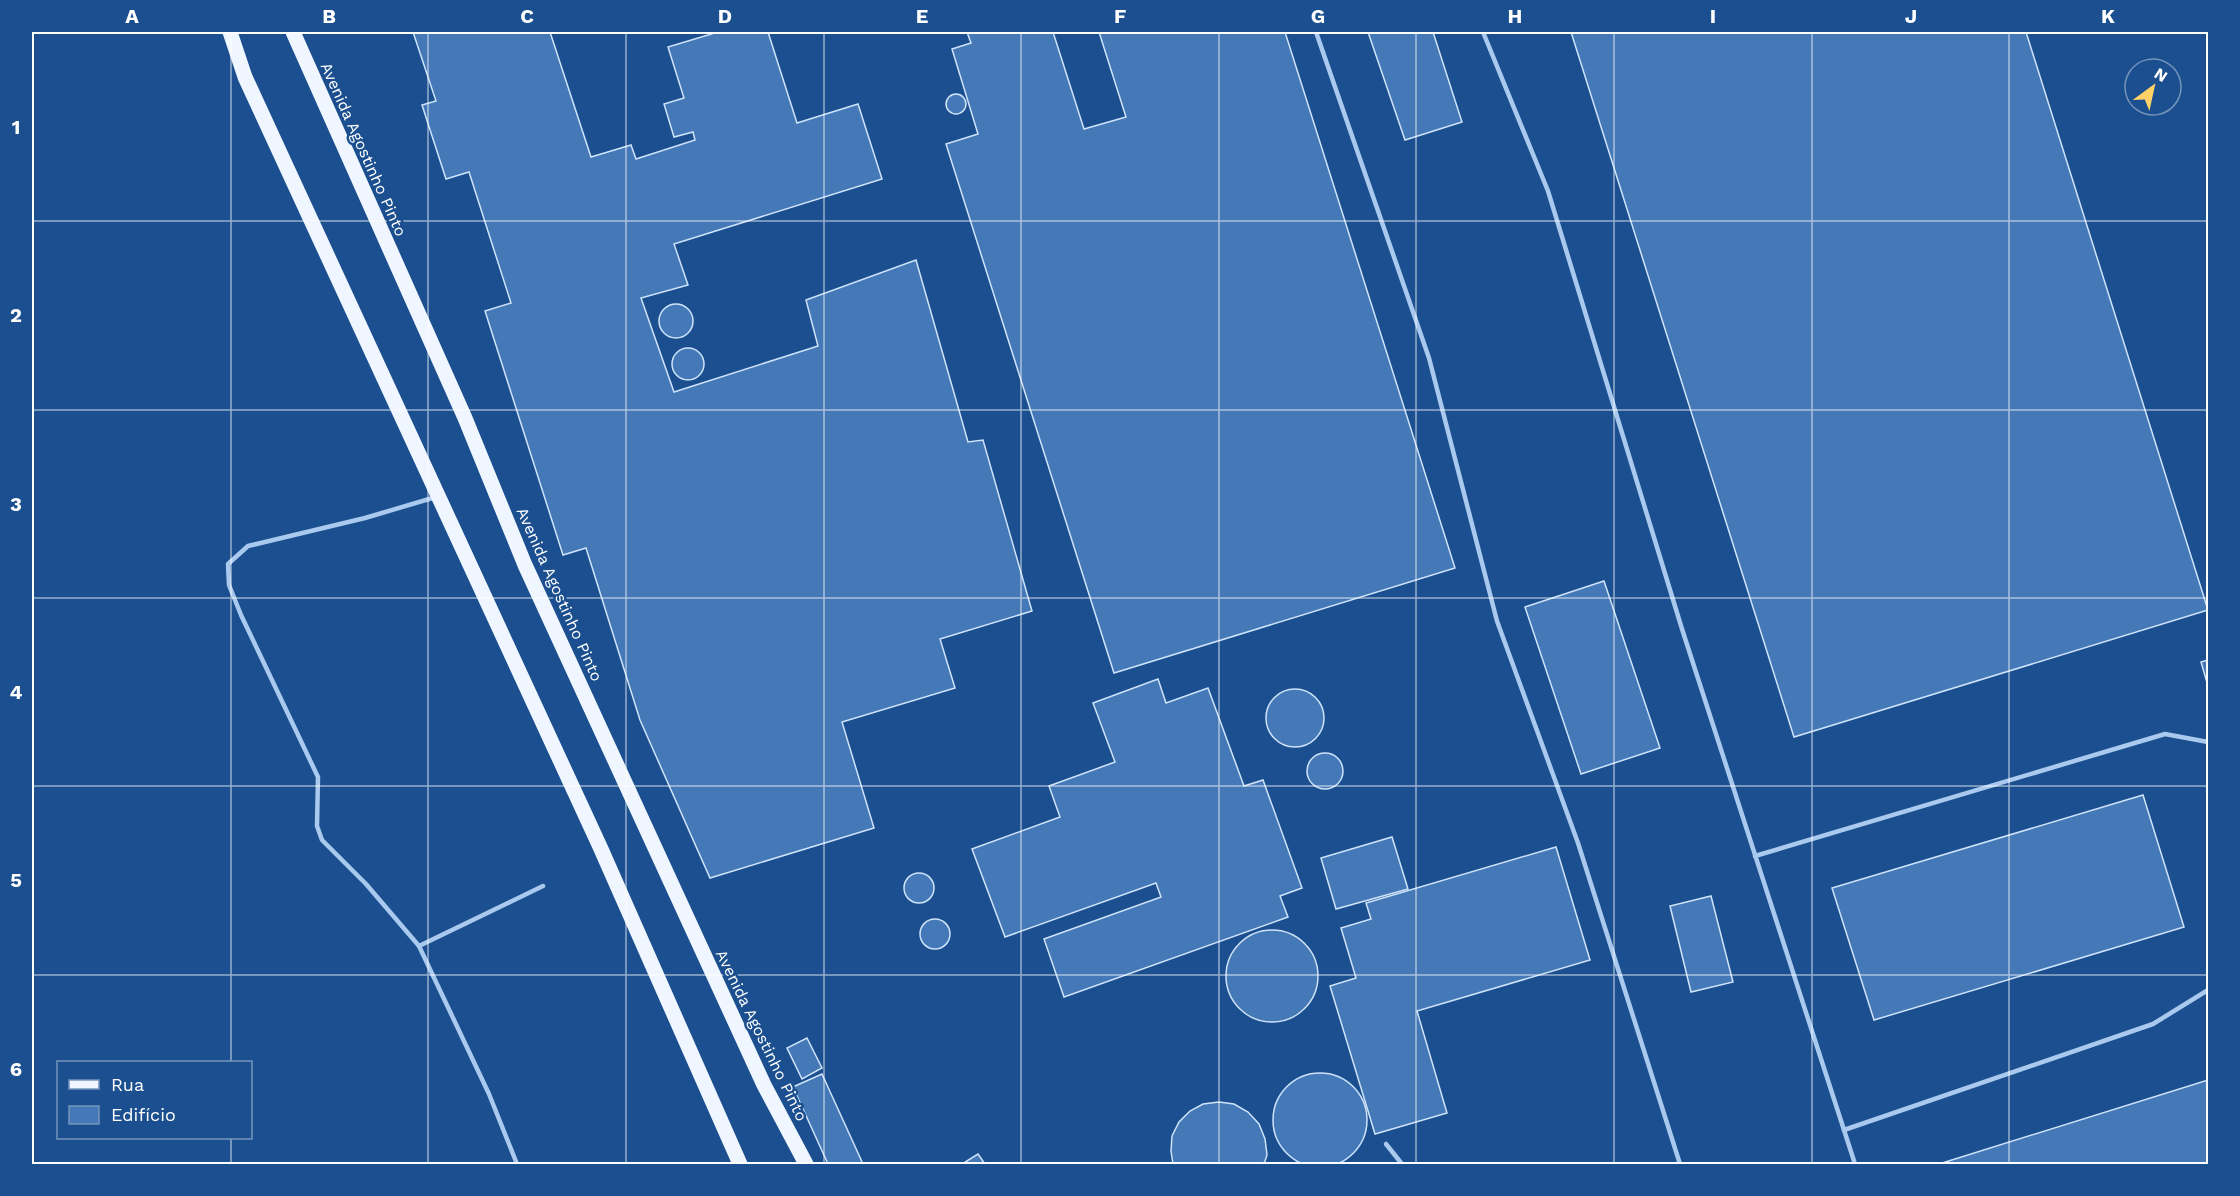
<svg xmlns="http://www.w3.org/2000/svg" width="2240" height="1196" viewBox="0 0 2240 1196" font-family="'Work Sans',sans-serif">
<rect width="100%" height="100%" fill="#1b4f8f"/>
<g fill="#4478b7" stroke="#cfe3fa" stroke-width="1.5">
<polygon points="413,32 550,32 591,157 631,145 636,159 695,140 693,132 674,137 664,104 684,98 668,47 718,32 768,32 797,123 858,104 882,179 674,244 688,285 641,298 674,392 818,346 806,300 916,260 968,442 983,440 1032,611 940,639 955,688 842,722 874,828 710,878 640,720 586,548 563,555 485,311 511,303 469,172 446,179 422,105 436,101"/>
<polygon points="967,32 1053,32 1084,129 1126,117 1099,32 1285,32 1455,568 1114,673 946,144 978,134 952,49 971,43"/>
<polygon points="1368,32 1433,32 1462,122 1405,140"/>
<polygon points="1571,32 2026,32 2208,610 1794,737"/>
<circle cx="956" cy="104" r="10"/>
<circle cx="676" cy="321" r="17"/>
<circle cx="688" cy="364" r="16"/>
<polygon points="1604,581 1660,748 1581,774 1525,607"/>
<polygon points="2208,660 2208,686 2201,662"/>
<polygon points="1158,679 1166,703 1208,688 1244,786 1263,780 1302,888 1280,896 1288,917 1064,997 1044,939 1161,897 1156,883 1005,937 972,849 1060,817 1049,786 1115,762 1093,703"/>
<circle cx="1295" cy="718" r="29"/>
<circle cx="1325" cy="771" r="18"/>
<polygon points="2143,795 2184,927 1874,1020 1832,888"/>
<polygon points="1392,837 1408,889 1336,909 1321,858"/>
<polygon points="1556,847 1590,960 1417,1011 1447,1113 1375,1134 1330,986 1356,978 1341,928 1371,919 1366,903"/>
<circle cx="919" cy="888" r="15"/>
<polygon points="1711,896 1733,982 1691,992 1670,906"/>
<circle cx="935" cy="934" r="15"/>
<circle cx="1272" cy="976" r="46"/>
<polygon points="807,1038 822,1068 802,1079 787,1048"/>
<circle cx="1320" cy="1120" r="47"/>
<polygon points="822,1074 863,1164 828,1164 793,1087"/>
<polygon points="2208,1080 2208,1164 1939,1164"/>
<polygon points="1219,1102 1234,1104 1248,1112 1259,1124 1265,1139 1267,1155 1264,1164 1173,1164 1171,1151 1172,1136 1179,1122 1190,1111 1203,1104"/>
<polygon points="978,1154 985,1164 962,1164"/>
</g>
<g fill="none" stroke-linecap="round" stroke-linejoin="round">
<g stroke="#a9c9ee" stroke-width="4.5">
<polyline points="1316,32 1429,358 1497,621 1578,843 1680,1164"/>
<polyline points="1483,32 1548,191 1682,629 1855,1164"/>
<polyline points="436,497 365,518 248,546 228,564 229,585 241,615 318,777 317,826 322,840 366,884 419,946 489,1094 517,1164"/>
<polyline points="1755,856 2165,734 2208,742"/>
<polyline points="419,946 543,886"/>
<polyline points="1844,1130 2153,1024 2208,990"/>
<polyline points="1386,1144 1402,1164"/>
</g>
<g stroke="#f0f6ff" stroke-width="15">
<polyline points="230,32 245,77 601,849 740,1164"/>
<polyline points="293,32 465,418 525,565 764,1085 806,1164"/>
</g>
</g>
<path fill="none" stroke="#fff" stroke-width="1.5" stroke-opacity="0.55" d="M231 32V1062M428 32V1164M626 32V1164M824 32V1164M1021 32V1164M1219 32V1164M1416 32V1164M1614 32V1164M1812 32V1164M2009 32V1164M32 221H2208M32 410H2208M32 598H2208M32 786H2208M32 975H2208M231 1138V1164"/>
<g text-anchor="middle" stroke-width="5" stroke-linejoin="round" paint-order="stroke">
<g font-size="16" fill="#fff" stroke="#1b4f8f">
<text transform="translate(364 149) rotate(66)" y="6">Avenida Agostinho Pinto</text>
<text transform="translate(560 594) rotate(66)" y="6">Avenida Agostinho Pinto</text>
<text transform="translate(762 1035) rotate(64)" y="6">Avenida Agostinho Pinto</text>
</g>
</g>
<rect width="2240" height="1196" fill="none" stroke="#1b4f8f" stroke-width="66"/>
<rect x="57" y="1061" width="195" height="78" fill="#1b4f8f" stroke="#7695bc" stroke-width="1.5"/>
<rect x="69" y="1080" width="30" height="9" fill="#f0f6ff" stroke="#7695bc" stroke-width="1.5"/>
<text x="111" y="1091" font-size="18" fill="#ffffff">Rua</text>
<rect x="69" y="1106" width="30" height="18" fill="#4478b7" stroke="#7695bc" stroke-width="1.5"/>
<text x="111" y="1121" font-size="18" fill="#ffffff">Edifício</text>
<g transform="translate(2153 87) rotate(33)"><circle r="28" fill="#1b4f8f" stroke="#7695bc" stroke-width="1.5"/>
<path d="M0-4.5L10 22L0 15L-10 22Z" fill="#ffd166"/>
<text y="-9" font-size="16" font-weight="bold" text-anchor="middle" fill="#ffffff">N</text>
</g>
<rect x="33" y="33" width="2174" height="1130" fill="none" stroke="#fff" stroke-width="2"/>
<g font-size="20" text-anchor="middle" font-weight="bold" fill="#fff">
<text x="132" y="23">A</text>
<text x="329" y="23">B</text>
<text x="527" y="23">C</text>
<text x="725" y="23">D</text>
<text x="922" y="23">E</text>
<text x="1120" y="23">F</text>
<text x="1318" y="23">G</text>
<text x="1515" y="23">H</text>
<text x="1713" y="23">I</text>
<text x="1911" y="23">J</text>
<text x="2108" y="23">K</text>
<text x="16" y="134">1</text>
<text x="16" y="322">2</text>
<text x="16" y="511">3</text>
<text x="16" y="699">4</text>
<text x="16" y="887">5</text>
<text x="16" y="1076">6</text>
</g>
</svg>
